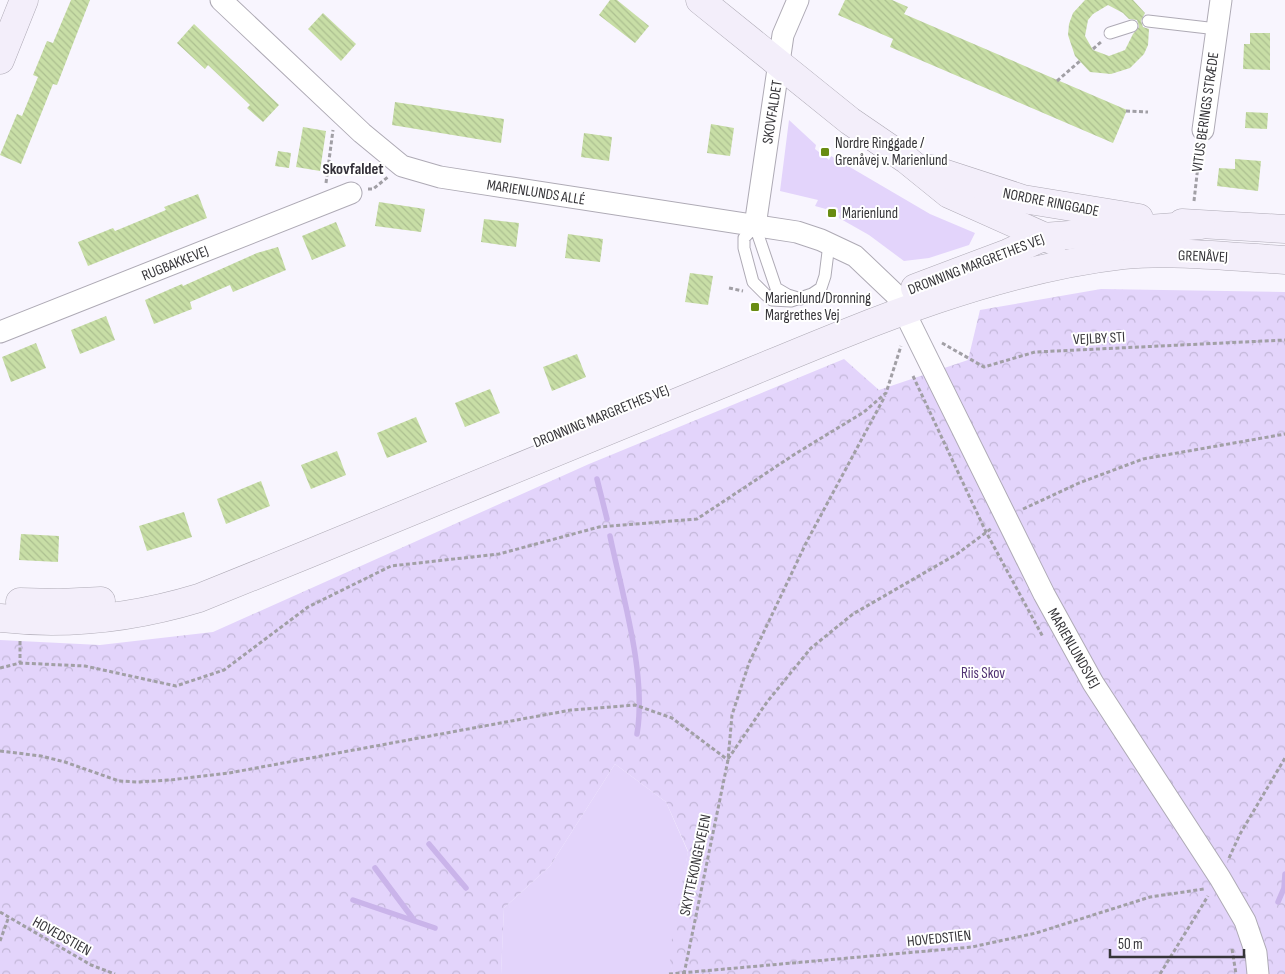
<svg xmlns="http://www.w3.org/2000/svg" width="1285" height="974" viewBox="0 0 1285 974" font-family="'Sofia Sans Condensed',sans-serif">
<defs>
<pattern id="forest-crowns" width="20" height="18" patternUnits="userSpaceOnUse" patternTransform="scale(1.25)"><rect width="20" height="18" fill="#e3d4fb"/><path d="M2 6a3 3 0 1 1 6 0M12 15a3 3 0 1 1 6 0" fill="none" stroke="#c3b7d8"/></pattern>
<pattern id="building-back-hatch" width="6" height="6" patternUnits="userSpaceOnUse" patternTransform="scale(1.25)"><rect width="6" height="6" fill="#c8dea6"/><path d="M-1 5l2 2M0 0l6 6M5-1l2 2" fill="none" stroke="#acbf90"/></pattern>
</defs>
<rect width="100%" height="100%" fill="#f8f5fe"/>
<g fill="#e3d4fb">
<polygon points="789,120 816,145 815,149 829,160 831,156 930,214 975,233 969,245 929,258 904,261 869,235 839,218 840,213 815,206 818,200 780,191"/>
<polygon points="615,764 666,802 688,852 670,955 673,974 501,974 504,908 550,866"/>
</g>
<polygon fill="url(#forest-crowns)" points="1101,289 1285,292 1285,974 673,974 669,955 688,851 666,802 615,764 550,866 504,908 501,974 0,974 0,640 100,645 213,632 589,464 844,359 879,390 968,360 980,310"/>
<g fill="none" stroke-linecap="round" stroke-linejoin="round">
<g stroke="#cab4ea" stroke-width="5.5">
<polyline points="597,479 607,519"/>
<path d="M610 536C622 594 647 675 637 734"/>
<polyline points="429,844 466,888"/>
<polyline points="375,868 414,920"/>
<polyline points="353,900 435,928"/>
<polyline points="1278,902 1284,888 1285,874"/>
</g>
</g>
<g fill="url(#building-back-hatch)" fill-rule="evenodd">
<polygon points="71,0 90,0 57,85 53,84 21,164 0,155 17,114 22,116 38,77 33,75 47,41 53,43"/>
<polygon points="610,0 617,0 649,26 635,43 599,15"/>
<polygon points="845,0 892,0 908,7 904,14 1127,110 1113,143 890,47 893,39 838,15"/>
<path d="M1085 0H1133L1145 13 1141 21 1143 27 1149 29 1148 45 1144 54 1130 68 1111 74 1090 72 1075 56 1068 35 1069 24 1073 13ZM1108 5 1123 13 1129 19 1137 20 1139 27 1133 34 1125 50 1109 56 1093 50 1085 36 1088 20 1093 14Z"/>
<polygon points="323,13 356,44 341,61 308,29"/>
<polygon points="194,24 279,105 263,122 247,108 250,105 208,65 205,69 177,43"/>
<polygon points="1250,33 1270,33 1270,70 1243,69 1244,44 1250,44"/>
<polygon points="395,102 504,119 501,143 392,125"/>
<polygon points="1246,112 1268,113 1267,129 1245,128"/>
<polygon points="711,124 734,128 730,156 707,153"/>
<polygon points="303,127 326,131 320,171 296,167"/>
<polygon points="584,133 612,137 609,161 581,157"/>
<polygon points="278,151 291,153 289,168 275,166"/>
<polygon points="1235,159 1261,161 1258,191 1217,186 1219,168 1235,169"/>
<polygon points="198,194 207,218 88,266 78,242 113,228 115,231 166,210 164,207"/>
<polygon points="379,202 425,209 421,232 375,226"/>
<polygon points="484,219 519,223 516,247 481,242"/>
<polygon points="336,222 346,246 312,260 302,236"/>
<polygon points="568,234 603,239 600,262 565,258"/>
<polygon points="278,247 286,270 233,292 230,285 190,302 192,309 154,324 145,300 182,284 183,286 257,253"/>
<polygon points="690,273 713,276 708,305 685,302"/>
<polygon points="106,316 115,340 80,354 71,330"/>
<polygon points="36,343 46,368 11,382 2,357"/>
<polygon points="577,354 586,377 552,391 543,367"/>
<polygon points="490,389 500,413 465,427 455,403"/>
<polygon points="416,417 427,442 387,458 377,433"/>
<polygon points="337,451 346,475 311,489 301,465"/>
<polygon points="261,481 270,506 226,524 217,499"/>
<polygon points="184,512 192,537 147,551 139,526"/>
<polygon points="21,534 59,536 58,562 19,560"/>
</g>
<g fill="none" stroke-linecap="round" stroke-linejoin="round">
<defs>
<g id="lane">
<polyline points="1148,21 1217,29"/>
<polyline points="1110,33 1132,26"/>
<polyline points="801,299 788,295 776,288 755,226 744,238 744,248 753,282 765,294 772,300 791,301 812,294 821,288 825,276 829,244"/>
</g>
<g id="street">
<polyline points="221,0 362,133 402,166 440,177 797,232 821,240 855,256 896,295 1044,594 1093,683 1220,878 1245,921 1256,953 1258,974"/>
<polyline points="1203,130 1221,0"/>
<polyline points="755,226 783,35 798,0"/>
<polyline points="0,332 351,193"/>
</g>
<g id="secondary">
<polyline points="700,0 850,121 907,160 949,194 1054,241"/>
<polyline points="0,60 24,0"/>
<polyline points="931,169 1023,199 1139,218"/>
<polyline points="1182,223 1285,229"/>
<polyline points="915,288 1008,253 1043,237 1201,225"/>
<polyline points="20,602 59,603 101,601"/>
<path d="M0 618C69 626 133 618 199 598 369 530 538 459 707 390 839 336 981 271 1123 255 1174 250 1234 257 1285 260"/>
</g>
</defs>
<use href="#lane" stroke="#aeaab5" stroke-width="13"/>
<use href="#street" stroke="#aeaab5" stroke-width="23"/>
<use href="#secondary" stroke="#aeaab5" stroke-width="29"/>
<g stroke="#a19fa5" stroke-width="3" stroke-dasharray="4 2.5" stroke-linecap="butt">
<polyline points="1093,49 1101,42"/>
<polyline points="1057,81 1080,61"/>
<polyline points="1126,111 1148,112"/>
<polyline points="326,183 333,130"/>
<polyline points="368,189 373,189 388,177"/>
<polyline points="1194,201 1200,148"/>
<polyline points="729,288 743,291"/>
<polyline points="942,343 984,367 1035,352 1285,340"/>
<polyline points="913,376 986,532 1043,637"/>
<polyline points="1023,509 1079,483 1143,459 1285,434"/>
<polyline points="20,641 20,663"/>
<polyline points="0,668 20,663 85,666 176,686 224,670 308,607 391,566 499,554 599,527 697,519 795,454 864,412 886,393 901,346"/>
<polyline points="0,751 41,756 65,762 119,781 138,782 170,780 229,773 571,710 635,705 672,718 728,760"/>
<polyline points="728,759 767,702 811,648 853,614 957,554 992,528"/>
<polyline points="1229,858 1240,834 1285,758"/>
<polyline points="0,912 91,965 115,974"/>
<polyline points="0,941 8,919"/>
<polyline points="1232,949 1236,974"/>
<polyline points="669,974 972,947 1036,933 1150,897 1204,889"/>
<polyline points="684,974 728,760 732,715 749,663 807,541 885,396"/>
<polyline points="1160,974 1208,896"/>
</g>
<use href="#lane" stroke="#fff" stroke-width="11"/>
<use href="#street" stroke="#fff" stroke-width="21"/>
<use href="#secondary" stroke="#f3eefa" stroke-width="28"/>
</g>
<g fill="#698c12" stroke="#fff" stroke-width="2">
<rect x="820" y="147" width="10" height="10" rx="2.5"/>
<rect x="827" y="208" width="10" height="10" rx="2.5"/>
<rect x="750" y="302" width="10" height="10" rx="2.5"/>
</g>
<g text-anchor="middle" stroke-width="4" stroke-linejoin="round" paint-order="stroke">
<g font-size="15" fill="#363539" stroke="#fff">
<text transform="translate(772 112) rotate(-81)" y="5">SKOVFALDET</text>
<text transform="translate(1205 112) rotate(-82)" y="5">VITUS BERINGS STRÆDE</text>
<text transform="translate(536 192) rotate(9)" y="5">MARIENLUNDS ALLÉ</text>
<text transform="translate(1051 202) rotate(11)" y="5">NORDRE RINGGADE</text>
<text transform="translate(1203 256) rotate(2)" y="5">GRENÅVEJ</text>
<text transform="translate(175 263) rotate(-22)" y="5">RUGBAKKEVEJ</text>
<text transform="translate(976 264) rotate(-21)" y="5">DRONNING MARGRETHES VEJ</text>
<text transform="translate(1099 338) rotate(-3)" y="5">VEJLBY STI</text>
<text transform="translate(601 416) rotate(-22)" y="5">DRONNING MARGRETHES VEJ</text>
<text transform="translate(1074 648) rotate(60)" y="5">MARIENLUNDSVEJ</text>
<text transform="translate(695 865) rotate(-78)" y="5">SKYTTEKONGEVEJEN</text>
<text transform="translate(62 936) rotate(29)" y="5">HOVEDSTIEN</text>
<text transform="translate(939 938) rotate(-6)" y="5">HOVEDSTIEN</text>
</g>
<g font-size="15" fill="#363539" stroke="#fff" text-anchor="start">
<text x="835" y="148">Nordre Ringgade /<tspan x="835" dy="17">Grenåvej v. Marienlund</tspan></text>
<text x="842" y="218">Marienlund</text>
<text x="765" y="303">Marienlund/Dronning<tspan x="765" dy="17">Margrethes Vej</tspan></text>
</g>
<g font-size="15" fill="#503273" stroke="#fff">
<text x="983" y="678">Riis Skov</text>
</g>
<g font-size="16" font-weight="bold" fill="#34313a" stroke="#fff">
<text x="353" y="174">Skovfaldet</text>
</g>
</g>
<path d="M1110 949v8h134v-8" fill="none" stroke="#363539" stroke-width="2.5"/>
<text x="1118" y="949" font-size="15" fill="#363539" stroke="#ffffff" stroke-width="4" paint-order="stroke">50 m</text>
</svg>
